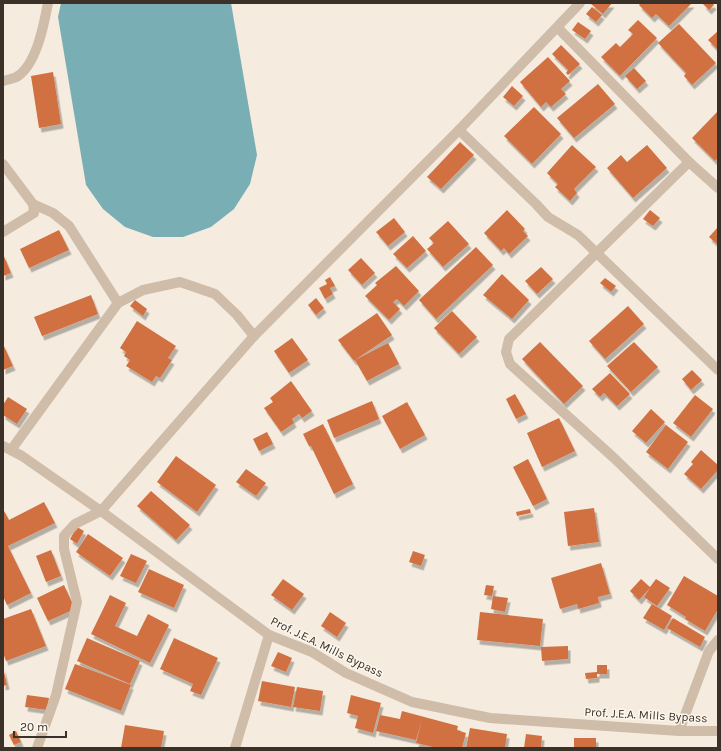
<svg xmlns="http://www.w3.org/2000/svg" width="721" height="751" viewBox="0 0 721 751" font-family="Karla,sans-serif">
<defs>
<filter id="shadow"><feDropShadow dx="2.5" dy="4.5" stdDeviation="0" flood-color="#0004"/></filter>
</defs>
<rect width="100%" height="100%" fill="#f5ecdf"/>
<polygon fill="#7aaeb5" points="61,3 231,3 257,155 250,184 234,209 211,227 183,237 153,237 125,227 103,209 86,185 58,17"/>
<g fill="#d17041" filter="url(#shadow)">
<polygon points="592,3 612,3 603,14 591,4"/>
<polygon points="641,3 692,3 669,26 656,14 652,18 639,5"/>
<polygon points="712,3 714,5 709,10 703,4"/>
<polygon points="592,7 602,15 596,22 586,14"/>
<polygon points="638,20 657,38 620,76 601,57 616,43 620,47 633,34 628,30"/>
<polygon points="578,22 591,31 585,39 572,30"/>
<polygon points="679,24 716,63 692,85 684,76 686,73 658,43"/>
<polygon points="718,31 718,50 708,40"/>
<polygon points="561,45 580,64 568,75 566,73 568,70 552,54"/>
<polygon points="548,57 570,81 561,89 566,94 551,107 546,102 541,107 520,82"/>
<polygon points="634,68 646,81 637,89 625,76"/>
<polygon points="53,72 61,124 39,128 31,76"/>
<polygon points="598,84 615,104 574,138 557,118"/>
<polygon points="512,86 523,96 514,106 503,97"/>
<polygon points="534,107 561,134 532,164 504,136"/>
<polygon points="718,111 718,158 715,161 692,138"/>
<polygon points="460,142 474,155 441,189 427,177"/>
<polygon points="572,145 596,167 574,189 577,193 570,201 555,187 558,184 547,173"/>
<polygon points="647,145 667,168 633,198 607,168 621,155 627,162"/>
<polygon points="507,210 525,229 523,231 528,236 509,254 504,248 501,251 484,233"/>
<polygon points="650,210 660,218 653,226 643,219"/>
<polygon points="394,218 405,232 388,246 376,232"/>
<polygon points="448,221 469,244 443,267 427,249 434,243 429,238"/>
<polygon points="718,227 718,245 709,237"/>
<polygon points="59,230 69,250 29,268 20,249"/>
<polygon points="413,236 426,251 407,268 393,254"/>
<polygon points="476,247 493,265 436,319 419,300"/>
<polygon points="3,254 11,273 3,276"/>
<polygon points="361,258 375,273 362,285 348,270"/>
<polygon points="396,266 419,291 404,306 397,299 393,302 400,309 389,320 365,296 377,285 375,283"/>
<polygon points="541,267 553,279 537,294 525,281"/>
<polygon points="502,274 529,300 512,319 483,295"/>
<polygon points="330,277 335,286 330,288 333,294 325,299 319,288 327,284 325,280"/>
<polygon points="605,278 616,286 611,292 600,283"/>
<polygon points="91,295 98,314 42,336 34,317"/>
<polygon points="316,298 324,308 316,315 308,305"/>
<polygon points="135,300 147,309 143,316 130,306"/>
<polygon points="628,306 644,324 605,359 589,341"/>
<polygon points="452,311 477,337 459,354 434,328"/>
<polygon points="377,313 392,335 355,360 388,343 399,364 367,381 355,360 354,361 338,340"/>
<polygon points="137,321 176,346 168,358 172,360 160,378 156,376 152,382 126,366 130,360 124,356 126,352 120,348"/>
<polygon points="292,338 308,360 289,373 274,351"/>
<polygon points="540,342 583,386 564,404 522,359"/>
<polygon points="634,342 658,367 631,392 607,366"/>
<polygon points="3,344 13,366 3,370"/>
<polygon points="692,370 702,380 691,390 682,379"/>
<polygon points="610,373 630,394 617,406 604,393 600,397 592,389"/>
<polygon points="291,381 312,411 302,418 299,414 292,419 294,423 281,432 264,408 273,402 270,398"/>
<polygon points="515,394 526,414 516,419 506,399"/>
<polygon points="695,395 713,409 691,437 673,423"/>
<polygon points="8,397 27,409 17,424 3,415 3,405"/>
<polygon points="372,401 379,419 334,438 327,420"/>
<polygon points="407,402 425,435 400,449 382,416"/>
<polygon points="651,409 665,422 646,443 632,431"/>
<polygon points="559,418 575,451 542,467 527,433"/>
<polygon points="323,424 353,484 334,494 311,446 309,446 303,434"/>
<polygon points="666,425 688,442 668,469 646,452"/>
<polygon points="267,432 273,444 259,451 253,439"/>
<polygon points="701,450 718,465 718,470 701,489 684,474 693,464 691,462"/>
<polygon points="176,456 216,485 197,512 157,482"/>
<polygon points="528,459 547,499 533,506 513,467"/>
<polygon points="246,469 266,483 256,496 236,482"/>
<polygon points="151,491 190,525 176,540 137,506"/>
<polygon points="44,502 55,523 8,546 31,593 7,605 3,596 3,509 9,520"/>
<polygon points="594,508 599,542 568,546 564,512"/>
<polygon points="530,509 531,513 517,516 516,512"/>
<polygon points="77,527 84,531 77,544 70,539"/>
<polygon points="88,534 123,558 110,576 76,552"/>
<polygon points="51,550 61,576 46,582 36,556"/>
<polygon points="413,551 425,555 421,566 409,562"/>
<polygon points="131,554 147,561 136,583 120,576"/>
<polygon points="601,563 610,594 598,597 599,603 578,609 577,604 560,609 551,578"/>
<polygon points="149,569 184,585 174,608 138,592"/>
<polygon points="684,576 718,596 718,609 705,631 685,619 686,617 667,605"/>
<polygon points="283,579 304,594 292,610 271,595"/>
<polygon points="641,579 650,587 656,579 670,588 657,606 644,597 650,588 639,600 630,591"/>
<polygon points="64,585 75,609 48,621 37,598"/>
<polygon points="486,585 494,586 492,596 484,595"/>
<polygon points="110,595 126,603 115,626 137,636 148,614 169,625 150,663 91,634"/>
<polygon points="493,596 508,598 505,612 491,609"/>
<polygon points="652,604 672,616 664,630 643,618"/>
<polygon points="31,609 46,646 6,661 3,653 3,619"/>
<polygon points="330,612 346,623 337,637 321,626"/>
<polygon points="480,612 543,619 540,646 477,640"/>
<polygon points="673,618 705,637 700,647 667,628"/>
<polygon points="87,638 140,661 130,684 77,661"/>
<polygon points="174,638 218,658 201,695 190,691 193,684 160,669"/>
<polygon points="568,646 568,659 542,661 541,647"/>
<polygon points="278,652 292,658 286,672 271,666"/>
<polygon points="75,664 131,685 121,711 65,689"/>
<rect x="597" y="665" width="10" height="9"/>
<polygon points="3,667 7,685 3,686"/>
<polygon points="597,672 597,678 586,679 585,673"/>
<polygon points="262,681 295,687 291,707 258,701"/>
<polygon points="297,687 323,691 320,711 293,707"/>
<polygon points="27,695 49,698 47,710 25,707"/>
<polygon points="351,695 381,703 373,733 355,728 358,716 347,713"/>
<polygon points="402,711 458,726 457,730 466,733 462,748 437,748 416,743 422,719 416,740 376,731 380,715 400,719"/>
<polygon points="125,725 164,731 161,748 121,748"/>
<polygon points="470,728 507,734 505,748 466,748"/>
<polygon points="16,731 21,742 14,745 9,735"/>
<polygon points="526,734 542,736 541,748 524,748"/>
<rect x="574" y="738" width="22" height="10"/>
</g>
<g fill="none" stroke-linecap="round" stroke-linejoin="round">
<g stroke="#cfbda9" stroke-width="10">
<polyline points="558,28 689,162 718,188"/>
<path d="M3 81C8 79 14 79 18 76 37 63 44 24 48 3"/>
<polyline points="459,130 536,204 548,217 578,235 718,370"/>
<polyline points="689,162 509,339 506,352 510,364 614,458 718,559"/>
<polyline points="3,164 33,204 34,213 3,232"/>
<polyline points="33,204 53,213 69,226 118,303"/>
<polyline points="3,446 22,456 101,511 269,635 312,652 346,673 412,702 490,718 679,731 718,731"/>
<polyline points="11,450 118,303 143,290 180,282 215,294 237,315 254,336"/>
<polyline points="679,731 709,651 718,640"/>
<polyline points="37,748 56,695 77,602 64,549 64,536 75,524 101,511 254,336 459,130 580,3"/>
<polyline points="235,748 269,635"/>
</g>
</g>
<g text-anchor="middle" stroke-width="3" stroke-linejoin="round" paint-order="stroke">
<g font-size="12" fill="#3c3129" stroke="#fcf6ec">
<text transform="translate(327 647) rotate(26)" y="4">Prof. J.E.A. Mills Bypass</text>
<text transform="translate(646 715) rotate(3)" y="4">Prof. J.E.A. Mills Bypass</text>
</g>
</g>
<rect width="721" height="751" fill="none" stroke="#3c3129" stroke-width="8"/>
<path d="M14 731v6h52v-6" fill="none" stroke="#3c3129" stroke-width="2"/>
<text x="20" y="731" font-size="12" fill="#3c3129" stroke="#fcf6ec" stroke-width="3" paint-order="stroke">20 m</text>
</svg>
